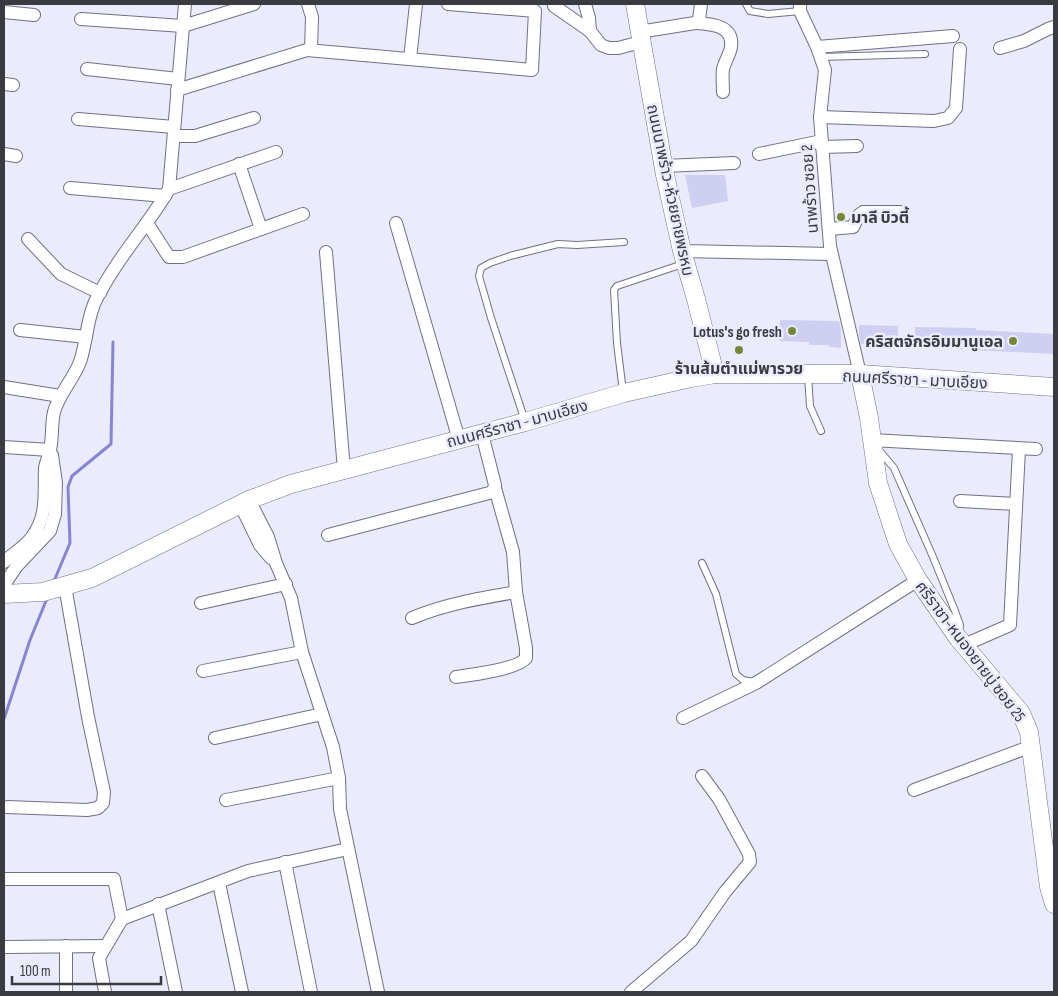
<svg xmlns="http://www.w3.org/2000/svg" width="1058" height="996" viewBox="0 0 1058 996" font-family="'Sofia Sans Condensed','Noto Sans Thai',sans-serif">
<rect width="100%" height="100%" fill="#eaebfc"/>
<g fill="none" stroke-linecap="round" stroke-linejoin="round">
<g stroke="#8785d3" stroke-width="3">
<polyline points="54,581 70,543 68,487 72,476 111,444 113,342"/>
<polyline points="4,719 30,640 48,596"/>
</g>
</g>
<g fill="#cecff1">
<polygon points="685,175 725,175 728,201 692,208"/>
<polygon points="780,320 839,321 841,329 841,348 829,347 829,345 809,345 809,342 779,341"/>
<polygon points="859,325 898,326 898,345 861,344 859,334"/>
<polygon points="915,327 976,328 976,330 1054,334 1054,354 914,347"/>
</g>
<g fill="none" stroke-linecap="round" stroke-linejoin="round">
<defs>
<g id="lane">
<polyline points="746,4 750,11 768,14 800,11"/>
<polyline points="820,57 925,54"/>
<polyline points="808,376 810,406 821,431"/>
<polyline points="623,392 617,343 614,290 617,286 683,264"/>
<polyline points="525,421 491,318 479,276 481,268 490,263 510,256 558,244 577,245 624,242"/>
<polyline points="878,449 894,468 933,557 955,611 960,625 959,632"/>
<polyline points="702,563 716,594 736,674 743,680 754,682"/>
</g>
<g id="street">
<polyline points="308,4 312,17 311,50"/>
<polyline points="585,4 589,18 590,31"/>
<polyline points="800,4 800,11 817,47 825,70 820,117 830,246 860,374"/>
<polyline points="554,6 590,31 601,45 609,48 618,48 641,42"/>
<polyline points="4,12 34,15"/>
<polyline points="81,19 183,26 254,4"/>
<path d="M695 23C711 24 734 25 731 47 730 54 725 61 723 69 722 76 723 85 723 92"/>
<polyline points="639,32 695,23 699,20 701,4"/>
<polyline points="817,47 953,36"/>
<polyline points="1000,48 1024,41 1048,29 1054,27"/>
<polyline points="410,59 416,4"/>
<polyline points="87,69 178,79"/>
<polyline points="4,84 13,85"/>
<polyline points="177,90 307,50 532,70 535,11 448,4"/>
<polyline points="820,117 934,121 948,118 956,108 960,49"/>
<polyline points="78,119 174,127"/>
<polyline points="174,136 195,136 254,118"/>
<polyline points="822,147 857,146"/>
<polyline points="4,154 16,156"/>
<polyline points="759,154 822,141"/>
<polyline points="239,164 261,229"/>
<polyline points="664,166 734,163"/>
<polyline points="70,188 165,196"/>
<polyline points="169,189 276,152"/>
<polyline points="147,223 169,257 183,257 303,214"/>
<polyline points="396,223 459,440"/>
<polyline points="829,229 853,227 859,215 863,212 900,212"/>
<polyline points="28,239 61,274 100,293"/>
<polyline points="682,251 831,254"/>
<polyline points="326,252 344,470"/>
<polyline points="20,330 86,337"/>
<polyline points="4,387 60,396"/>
<polyline points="871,440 1036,449"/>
<polyline points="4,447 50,450"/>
<polyline points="249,500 268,537 276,563 291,598 302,652 333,747 339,778 340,809 378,992"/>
<polyline points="960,501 1016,504"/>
<polyline points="240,504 260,545 271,558"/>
<polyline points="328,535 493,492 495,485 482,434"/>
<path d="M4 562C13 553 24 548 32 537 48 516 44 493 45 468 46 462 49 456 50 450 53 437 51 425 54 412 59 393 75 378 81 359 86 342 87 323 93 307 95 300 100 293 103 287 122 252 149 224 169 189L185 4"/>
<polyline points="4,585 16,567 50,531 55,514 56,483 52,455"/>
<polyline points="201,603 286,584"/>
<path d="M412 618C445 604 481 598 516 592"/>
<polyline points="964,645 1010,625 1019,449"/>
<polyline points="203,671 302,652"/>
<path d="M456 677C471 675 518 669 526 658V648L516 592 513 552 495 488"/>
<polyline points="683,718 756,683 918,580"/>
<polyline points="215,738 322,714"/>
<polyline points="914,790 1032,746"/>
<polyline points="226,800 339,778"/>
<polyline points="7,807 87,810 98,808 103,803 104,792 88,717 65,586"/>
<polyline points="285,862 311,992"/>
<polyline points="4,879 114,879 122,919"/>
<polyline points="219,883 242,992"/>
<polyline points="158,904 176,992"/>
<polyline points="66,946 66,992"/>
<polyline points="4,947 105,946"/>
<polyline points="105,992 99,958 122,919 248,871 348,849"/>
<polyline points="631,992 691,941 725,892 750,862 749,854 719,799 702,776"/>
</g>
<g id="secondary">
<polyline points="635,4 665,175 682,251 696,299 715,374"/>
<polyline points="860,374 869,418 878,483 898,544 918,580 958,638 1021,713 1029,732 1049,887 1054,904"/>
<polyline points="4,594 43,592 92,578 249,500 291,484 525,422 624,393 691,378 715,374 860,374 1054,387"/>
</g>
</defs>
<use href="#lane" stroke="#707180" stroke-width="8"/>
<use href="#street" stroke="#707180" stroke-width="14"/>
<use href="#secondary" stroke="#707180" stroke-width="19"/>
<use href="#lane" stroke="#fff" stroke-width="6"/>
<use href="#street" stroke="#fff" stroke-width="12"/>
<use href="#secondary" stroke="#fff" stroke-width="18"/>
</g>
<g fill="#738737" stroke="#eaebfc" stroke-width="2">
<circle cx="841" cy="217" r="5"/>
<circle cx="792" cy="331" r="5"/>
<circle cx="1013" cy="341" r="5"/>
<circle cx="739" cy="350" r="5"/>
</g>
<g text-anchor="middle" stroke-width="5" stroke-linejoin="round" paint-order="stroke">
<g font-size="16" fill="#3a3a41" stroke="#eaebfc">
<text transform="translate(809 189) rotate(-94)" y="6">นาพร้าว ซอย 2</text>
<text transform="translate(671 190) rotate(78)" y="6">ถนนนาพร้าว-ห้วยยายพรหม</text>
<text transform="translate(915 379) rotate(3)" y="6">ถนนศรีราชา - มาบเอียง</text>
<text transform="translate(517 423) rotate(-15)" y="6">ถนนศรีราชา - มาบเอียง</text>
<text transform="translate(971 651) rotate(53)" y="6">ศรีราชา-หนองยายบู่ ซอย 25</text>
</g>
<g font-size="16" font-weight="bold" fill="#3a3a41" stroke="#eaebfc" text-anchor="end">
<text x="851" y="223" text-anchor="start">มาลี บิวตี้</text>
<text x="782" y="337">Lotus's go fresh</text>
<text x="1003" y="347">คริสตจักรอิมมานูเอล</text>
<text x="739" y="374" text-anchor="middle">ร้านส้มตำแม่พารวย</text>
</g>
</g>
<rect width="1058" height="996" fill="none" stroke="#3a3a41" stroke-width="10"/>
<path d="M12 976v8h149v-8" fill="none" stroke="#3a3a41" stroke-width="2.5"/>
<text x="20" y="976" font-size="15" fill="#3a3a41" stroke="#eaebfc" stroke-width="4" paint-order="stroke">100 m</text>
</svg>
